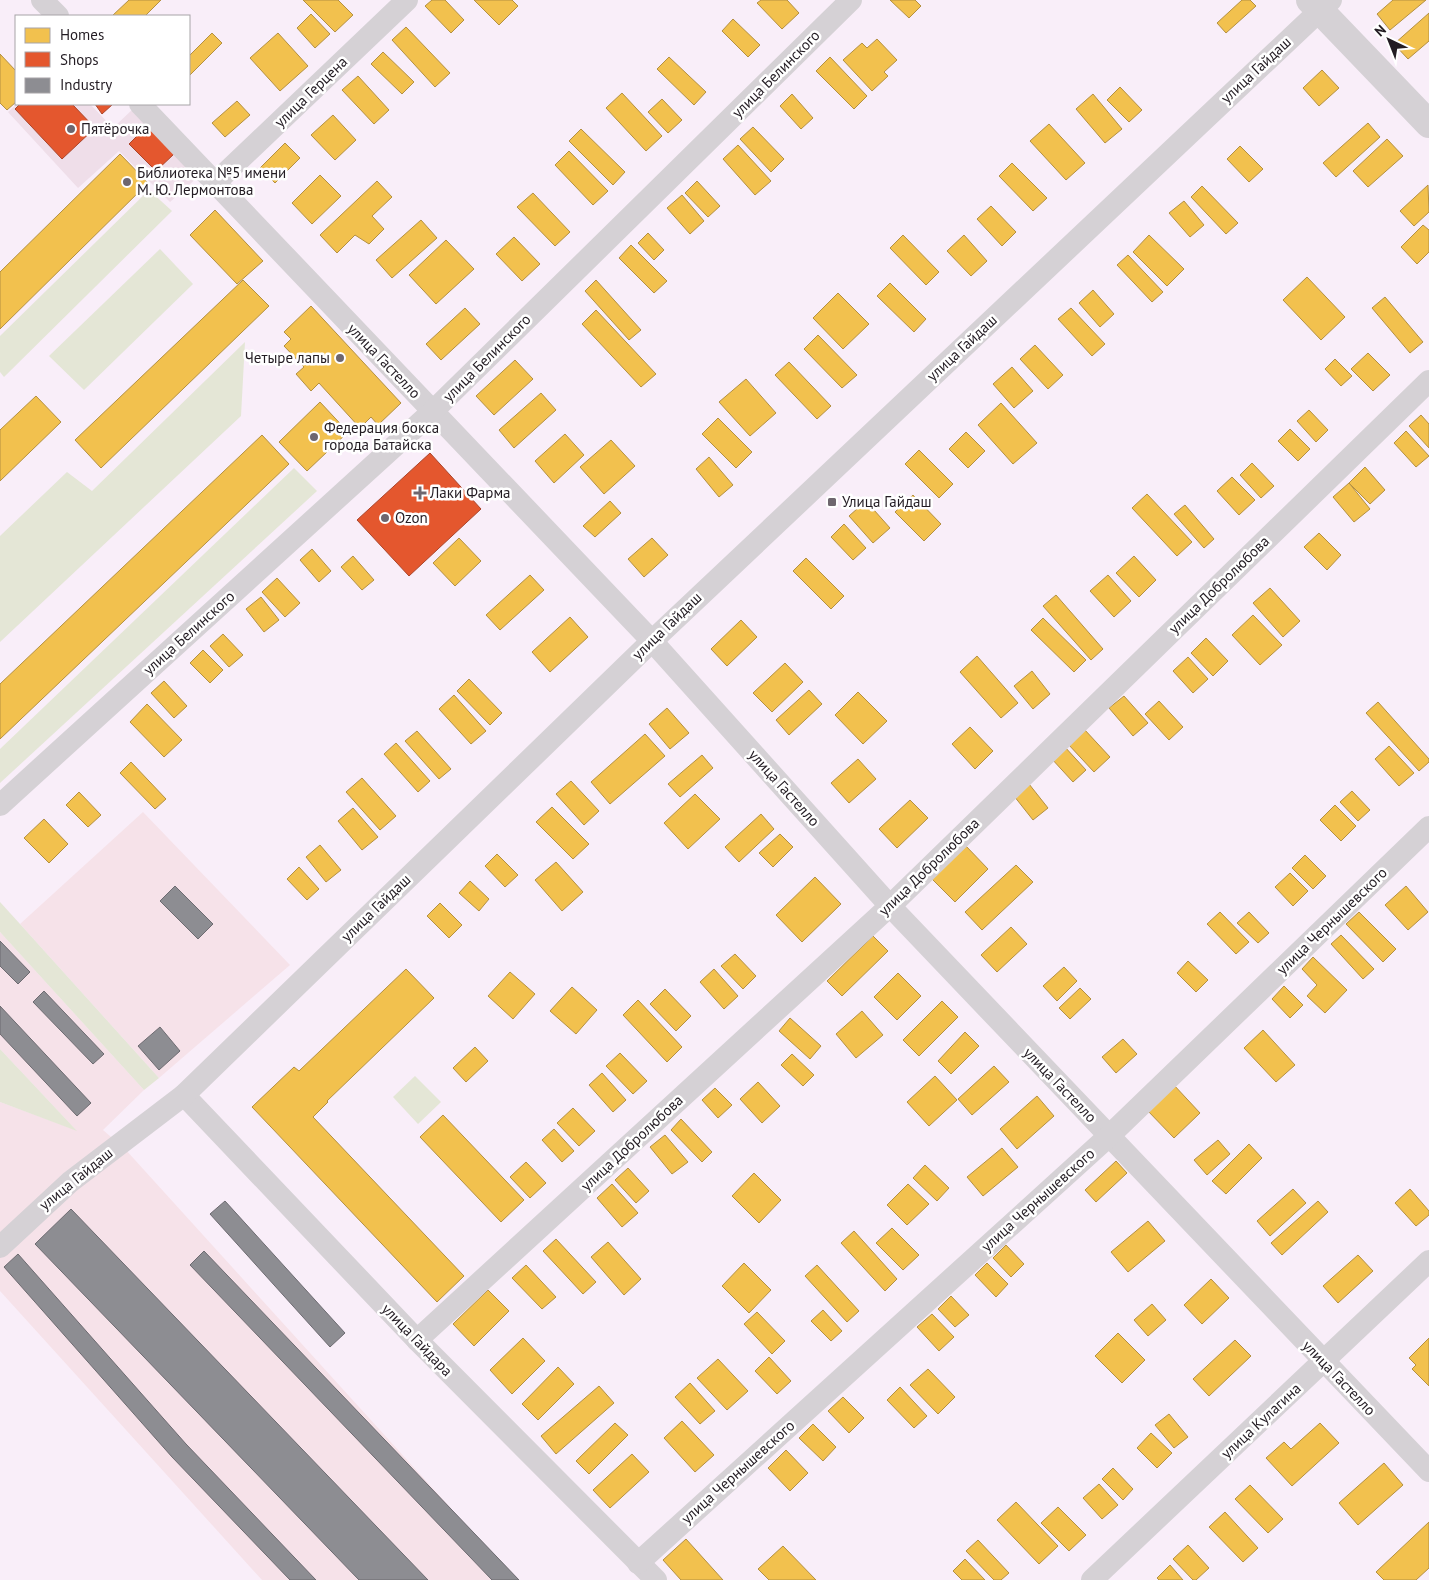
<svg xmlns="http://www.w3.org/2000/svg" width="1429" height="1580" viewBox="0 0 1429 1580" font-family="'PT Sans',sans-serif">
<rect width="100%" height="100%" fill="#f9eef9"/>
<polygon fill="#efdee9" points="17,104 90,104 113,128 134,108 200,175 170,202 119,151 78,188 8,112"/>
<g fill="#f6e2e9">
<polygon points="143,812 290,965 159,1078 20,924"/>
<polygon points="0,932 144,1090 103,1130 125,1149 516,1580 262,1580 0,1291 0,1102 76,1130 0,1049"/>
</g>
<g fill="#e4e6d6">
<polygon points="149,190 172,211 4,377 0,372 0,336"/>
<polygon points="160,249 193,284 84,390 49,356"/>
<polygon points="245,342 241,416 0,642 0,536 67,472 92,491"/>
<polygon points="294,468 317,491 0,783 0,749"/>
<polygon points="0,902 20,924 159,1078 144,1090 0,932"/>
<polygon points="0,1049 77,1131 0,1102"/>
<polygon points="415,1076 441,1102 418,1124 393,1097"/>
</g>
<g fill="#f2c14e" stroke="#b49041">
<polygon points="129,0 161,0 145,16 112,16"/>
<polygon points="303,0 338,0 353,15 335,32"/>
<polygon points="432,0 445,0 464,20 451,33 425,6"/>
<polygon points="474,0 512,0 518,6 499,25"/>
<polygon points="761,0 787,0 799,13 782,29 757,3"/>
<polygon points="890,0 915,0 921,6 909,18"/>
<polygon points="1242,0 1250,0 1256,6 1226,33 1217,23"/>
<polygon points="1393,0 1426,0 1390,30 1377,14"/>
<polygon points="1429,13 1429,41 1408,59 1394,44"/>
<polygon points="311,14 330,34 315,48 297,28"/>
<polygon points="733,19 760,45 748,57 722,31"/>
<polygon points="406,27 450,73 435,87 392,40"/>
<polygon points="212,33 222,43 189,76 189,56"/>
<polygon points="278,33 308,66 280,91 250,58"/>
<polygon points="877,39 897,60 884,72 888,76 872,91 843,60 862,43 867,48"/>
<polygon points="383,52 414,82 402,94 371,64"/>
<polygon points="0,54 16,71 16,102 7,110 0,103"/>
<polygon points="669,57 706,92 694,105 657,69"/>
<polygon points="830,57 867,96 854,109 816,71"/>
<polygon points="1322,70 1339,88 1319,106 1303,88"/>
<polygon points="358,76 389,110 374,124 342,90"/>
<polygon points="1120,87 1142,110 1129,122 1107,100"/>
<polygon points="622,93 662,136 646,151 606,108"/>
<polygon points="792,94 813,118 801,129 780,106"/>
<polygon points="1093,94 1122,129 1105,143 1076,109"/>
<polygon points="662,99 682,120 668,133 648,112"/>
<polygon points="237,101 250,115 225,137 212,123"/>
<polygon points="333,115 356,140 335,160 311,135"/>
<polygon points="1368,123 1380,137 1336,177 1323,163"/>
<polygon points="1049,124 1085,163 1066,180 1030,141"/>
<polygon points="753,127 784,159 771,172 740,139"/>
<polygon points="581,129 625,172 613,185 569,141"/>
<polygon points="1387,139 1403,156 1368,187 1353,171"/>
<polygon points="285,143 300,158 275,183 260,168"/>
<polygon points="738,145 771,181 755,195 723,159"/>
<polygon points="1240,146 1263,169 1249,182 1227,159"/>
<polygon points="569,151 608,191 593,205 555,165"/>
<polygon points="120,154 148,183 0,329 0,272"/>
<polygon points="1012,163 1047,198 1033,211 999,176"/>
<polygon points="320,175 341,196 312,224 292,203"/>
<polygon points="377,181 392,197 372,216 384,229 369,244 355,235 337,253 320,235"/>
<polygon points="697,181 720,206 708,217 685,193"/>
<polygon points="1428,185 1429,212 1414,226 1400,211"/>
<polygon points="1202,186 1238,223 1226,234 1191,197"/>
<polygon points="533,193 570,232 555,246 517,207"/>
<polygon points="682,195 704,221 690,234 667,208"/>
<polygon points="1184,201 1204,225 1190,237 1169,213"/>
<polygon points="991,206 1016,232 1002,246 977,219"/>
<polygon points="215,210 263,261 237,284 190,235"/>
<polygon points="421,220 437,238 392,278 376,260"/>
<polygon points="1423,225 1429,230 1429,252 1417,264 1401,247"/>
<polygon points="648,233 664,250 654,260 638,243"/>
<polygon points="903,235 939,272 926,285 890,248"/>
<polygon points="964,235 987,261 971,276 947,251"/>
<polygon points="1149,235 1184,269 1167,286 1133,252"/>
<polygon points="514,237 540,264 522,281 496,254"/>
<polygon points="446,240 474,269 436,304 409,275"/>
<polygon points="631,245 667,281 654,293 619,258"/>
<polygon points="1128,255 1163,292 1152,302 1117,265"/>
<polygon points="1307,277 1345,317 1321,340 1283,300"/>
<polygon points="243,280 269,306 101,468 75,440"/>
<polygon points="596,280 641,330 629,340 585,291"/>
<polygon points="890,283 926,319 914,332 877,296"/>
<polygon points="1093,290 1114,314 1100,327 1079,303"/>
<polygon points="838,293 869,324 843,349 813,318"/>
<polygon points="1385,297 1423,342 1410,353 1372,308"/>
<polygon points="311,306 401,403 378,425 371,417 360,428 319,383 311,391 296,374 304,367 284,346 291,339 284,332"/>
<polygon points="465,308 480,324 441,360 426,344"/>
<polygon points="1071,308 1105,344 1092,356 1058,319"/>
<polygon points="596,310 656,374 641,387 582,324"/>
<polygon points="818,335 857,375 842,388 804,349"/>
<polygon points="1035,345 1063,375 1048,389 1020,359"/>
<polygon points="1368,353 1390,375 1373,391 1351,369"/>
<polygon points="1335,359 1352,376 1341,386 1325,369"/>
<polygon points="515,360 533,379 494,415 476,396"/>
<polygon points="789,362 831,406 817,419 775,375"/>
<polygon points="1012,367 1033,391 1014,408 993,384"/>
<polygon points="746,379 776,413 750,436 719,402"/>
<polygon points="541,393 556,410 514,448 499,430"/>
<polygon points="36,396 61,422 0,481 0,430"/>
<polygon points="320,402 348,432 307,471 279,442"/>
<polygon points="1001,403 1037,443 1013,464 978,425"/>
<polygon points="1309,410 1328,430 1316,442 1297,421"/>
<polygon points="1421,415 1429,424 1429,448 1409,426"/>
<polygon points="718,418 752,452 736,468 702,434"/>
<polygon points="1290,429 1310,449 1298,461 1278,441"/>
<polygon points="1406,431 1429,456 1416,467 1394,443"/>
<polygon points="966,432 985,451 968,468 949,449"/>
<polygon points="565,434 584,455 554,483 535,461"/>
<polygon points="262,435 289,464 0,739 0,684"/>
<polygon points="611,440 635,466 604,494 580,467"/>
<polygon points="919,450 953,484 939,498 905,464"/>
<polygon points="709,457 733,485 719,497 696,469"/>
<polygon points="1252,463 1274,486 1261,498 1240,475"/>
<polygon points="1365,467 1385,490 1370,504 1349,483"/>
<polygon points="1232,477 1255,500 1239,515 1217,491"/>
<polygon points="1349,483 1370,509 1354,522 1333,497"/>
<polygon points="1147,494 1192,542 1177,556 1132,508"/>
<polygon points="913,495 941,524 924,541 895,512"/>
<polygon points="610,501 621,513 595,537 583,526"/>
<polygon points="866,501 890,528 873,543 849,516"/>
<polygon points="1185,505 1214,539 1204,548 1174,514"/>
<polygon points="844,524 866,548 853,560 831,537"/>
<polygon points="1319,533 1341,555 1327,570 1304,547"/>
<polygon points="459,538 481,561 455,586 433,563"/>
<polygon points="652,538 668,555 644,577 628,559"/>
<polygon points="312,549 331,571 319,582 300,560"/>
<polygon points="353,556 374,580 362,590 341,567"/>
<polygon points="1134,556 1156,580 1139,597 1116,573"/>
<polygon points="806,558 844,596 831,609 793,571"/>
<polygon points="530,575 544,590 500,630 486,615"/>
<polygon points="1108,575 1131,601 1114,617 1090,591"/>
<polygon points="277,578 300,603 285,617 262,592"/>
<polygon points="1270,588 1300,621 1283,637 1253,603"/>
<polygon points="1056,595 1103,649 1091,660 1043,606"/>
<polygon points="261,597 279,620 264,632 246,609"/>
<polygon points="1253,615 1282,645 1260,665 1232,635"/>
<polygon points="570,617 588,637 550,672 532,652"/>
<polygon points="1043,618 1086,660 1074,672 1031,630"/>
<polygon points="741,620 757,637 727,666 711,649"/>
<polygon points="223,634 243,655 229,667 210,646"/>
<polygon points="1206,638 1228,661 1213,676 1191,653"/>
<polygon points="203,650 223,670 210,683 190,663"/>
<polygon points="977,656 1018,703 1001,718 960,672"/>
<polygon points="1188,657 1208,679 1193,693 1173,671"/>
<polygon points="785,663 803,682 772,712 753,693"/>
<polygon points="1032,671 1050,694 1033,709 1014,686"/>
<polygon points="469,679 502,713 490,725 457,691"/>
<polygon points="164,681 187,706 174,718 151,693"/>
<polygon points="809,690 822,704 789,735 776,720"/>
<polygon points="858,692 887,721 863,744 835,715"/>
<polygon points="454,695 486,731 471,744 439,709"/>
<polygon points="1124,696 1148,723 1133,736 1109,708"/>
<polygon points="1159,701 1183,727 1169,740 1145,714"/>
<polygon points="1378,702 1429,759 1429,762 1419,771 1366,713"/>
<polygon points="147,704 182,740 164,757 130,722"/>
<polygon points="667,708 689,733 670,749 649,724"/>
<polygon points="970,727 993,751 975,769 952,744"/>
<polygon points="1084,729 1110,757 1094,772 1068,744"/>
<polygon points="417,731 451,769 439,779 405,741"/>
<polygon points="645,734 665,756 610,804 591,782"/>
<polygon points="396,743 430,781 418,792 384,754"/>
<polygon points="1064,746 1086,770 1073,782 1051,758"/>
<polygon points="1389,746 1414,773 1399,786 1375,759"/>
<polygon points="702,755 713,768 680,797 668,784"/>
<polygon points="858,759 876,779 849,803 831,783"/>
<polygon points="131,762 166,799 155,809 120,773"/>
<polygon points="362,778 396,816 380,830 346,792"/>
<polygon points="571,781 599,811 584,825 556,794"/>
<polygon points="1029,784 1048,808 1033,820 1014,796"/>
<polygon points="1352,791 1370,810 1358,821 1340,802"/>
<polygon points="79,792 101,815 88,827 66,805"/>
<polygon points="695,794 720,819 688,849 664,823"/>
<polygon points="910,800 928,818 897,848 879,829"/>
<polygon points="1335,805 1356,826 1341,841 1320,820"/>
<polygon points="552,807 589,844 573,859 536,822"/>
<polygon points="353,808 378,837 362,850 338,821"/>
<polygon points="761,814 774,829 739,862 725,847"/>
<polygon points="44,819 68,844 49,863 24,838"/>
<polygon points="780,834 793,847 773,867 759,853"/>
<polygon points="320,845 341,870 326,882 306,857"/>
<polygon points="965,845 988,869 955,902 931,878"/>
<polygon points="497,854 518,875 505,887 485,866"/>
<polygon points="1305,855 1326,876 1313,889 1292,868"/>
<polygon points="556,862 583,892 562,911 535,880"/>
<polygon points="1016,865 1033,882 982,930 965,912"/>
<polygon points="299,867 319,889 307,900 287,879"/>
<polygon points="1290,873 1308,891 1293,906 1275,887"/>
<polygon points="815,877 841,904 802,942 776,915"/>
<polygon points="470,881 489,899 479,911 459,893"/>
<polygon points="1406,886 1428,912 1408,930 1385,905"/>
<polygon points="440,903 462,925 449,938 427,916"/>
<polygon points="1220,912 1249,942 1236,954 1207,924"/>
<polygon points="1249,912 1269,933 1258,943 1237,923"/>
<polygon points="1359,912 1396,949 1383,962 1346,924"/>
<polygon points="1011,927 1027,944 997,972 981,955"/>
<polygon points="1341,935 1374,969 1363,979 1331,944"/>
<polygon points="873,936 888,951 842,996 827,981"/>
<polygon points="735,954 756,976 743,989 721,966"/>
<polygon points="1313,957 1347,990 1325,1013 1307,996 1317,985 1302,969"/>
<polygon points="1188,961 1208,980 1196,992 1177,973"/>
<polygon points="1064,967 1077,981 1057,1001 1043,986"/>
<polygon points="406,969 434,998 327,1101 328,1102 313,1117 464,1276 437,1302 252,1107 294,1067 299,1071"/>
<polygon points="714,969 738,996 724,1009 700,982"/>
<polygon points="510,972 535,994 513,1019 488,996"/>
<polygon points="898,973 921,996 897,1020 874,997"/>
<polygon points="1284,986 1303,1005 1290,1018 1272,999"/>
<polygon points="572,987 597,1010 576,1034 550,1011"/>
<polygon points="1080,988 1091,999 1070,1019 1059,1008"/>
<polygon points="665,989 691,1016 676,1031 650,1004"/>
<polygon points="638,1000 682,1047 667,1062 623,1015"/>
<polygon points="942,1001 958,1017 919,1056 903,1040"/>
<polygon points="862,1011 883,1035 856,1058 836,1034"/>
<polygon points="790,1018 821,1046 810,1059 779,1031"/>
<polygon points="1263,1030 1295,1065 1276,1082 1244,1048"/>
<polygon points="965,1032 979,1046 951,1074 938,1061"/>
<polygon points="1123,1039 1137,1054 1116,1073 1102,1057"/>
<polygon points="475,1047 488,1061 466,1082 453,1068"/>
<polygon points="620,1053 647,1081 633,1094 606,1066"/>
<polygon points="792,1054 814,1075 803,1086 781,1065"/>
<polygon points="994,1066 1009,1082 972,1115 958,1099"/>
<polygon points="602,1073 626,1100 613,1112 589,1085"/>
<polygon points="935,1076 957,1100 929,1126 907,1102"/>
<polygon points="758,1082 780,1106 762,1123 740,1099"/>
<polygon points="1173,1084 1200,1113 1174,1138 1147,1110"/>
<polygon points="715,1088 732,1105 718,1118 702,1100"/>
<polygon points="1037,1096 1054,1116 1017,1149 1000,1129"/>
<polygon points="573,1108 595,1131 579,1146 557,1123"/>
<polygon points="443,1115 524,1200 501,1222 420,1137"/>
<polygon points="681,1119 712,1152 702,1162 671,1130"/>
<polygon points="554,1129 574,1151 562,1162 542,1140"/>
<polygon points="665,1135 688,1162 672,1174 650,1147"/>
<polygon points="1218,1140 1230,1154 1207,1175 1194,1160"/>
<polygon points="1249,1144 1262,1158 1226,1194 1212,1181"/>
<polygon points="1002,1148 1018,1167 983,1196 967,1177"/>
<polygon points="1116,1161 1127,1173 1096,1202 1085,1190"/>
<polygon points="526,1162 546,1183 530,1198 510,1177"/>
<polygon points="925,1165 949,1188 937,1201 913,1178"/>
<polygon points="628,1168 649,1191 636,1203 615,1180"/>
<polygon points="754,1173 781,1200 759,1223 732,1196"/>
<polygon points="612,1184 638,1213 622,1227 597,1198"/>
<polygon points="908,1184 929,1204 907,1225 887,1205"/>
<polygon points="1293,1189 1306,1203 1270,1236 1257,1221"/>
<polygon points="1410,1189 1429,1211 1429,1215 1416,1226 1395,1203"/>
<polygon points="1318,1201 1328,1212 1282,1255 1271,1243"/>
<polygon points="1148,1221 1165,1241 1128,1272 1111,1252"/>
<polygon points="892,1228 919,1255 903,1270 876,1243"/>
<polygon points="854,1231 897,1279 885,1291 841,1243"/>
<polygon points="556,1239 596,1282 583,1294 543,1251"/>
<polygon points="608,1242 641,1279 624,1295 591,1257"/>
<polygon points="1006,1245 1024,1264 1011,1277 993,1258"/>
<polygon points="1358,1255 1373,1271 1338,1303 1323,1286"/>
<polygon points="744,1263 771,1290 749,1313 722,1286"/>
<polygon points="987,1263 1008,1284 996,1297 975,1275"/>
<polygon points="526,1265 556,1297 542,1309 512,1278"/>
<polygon points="817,1265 859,1311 847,1322 805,1276"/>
<polygon points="1211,1279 1229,1298 1202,1324 1184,1305"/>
<polygon points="488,1290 509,1311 474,1346 453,1324"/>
<polygon points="951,1296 969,1315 955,1327 938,1309"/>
<polygon points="1152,1304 1166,1320 1148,1336 1134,1320"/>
<polygon points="823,1310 842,1331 831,1341 811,1321"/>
<polygon points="757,1312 785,1341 772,1354 744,1324"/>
<polygon points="932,1314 954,1337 939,1351 917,1327"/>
<polygon points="1118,1333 1145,1360 1122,1383 1095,1356"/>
<polygon points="523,1338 545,1361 512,1394 490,1370"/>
<polygon points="1429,1338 1429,1386 1412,1369 1416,1365 1409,1358"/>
<polygon points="1235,1340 1251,1356 1209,1396 1193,1379"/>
<polygon points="769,1357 791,1381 777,1394 755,1371"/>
<polygon points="718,1359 748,1391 727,1410 697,1378"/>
<polygon points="558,1367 574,1384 538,1420 522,1404"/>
<polygon points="928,1369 955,1397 938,1414 910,1385"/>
<polygon points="690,1383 715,1411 700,1424 675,1397"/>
<polygon points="599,1386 614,1403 556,1454 541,1436"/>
<polygon points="900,1387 927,1416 914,1428 887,1400"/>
<polygon points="843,1397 864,1418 849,1433 828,1411"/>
<polygon points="1169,1414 1188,1437 1174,1448 1155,1425"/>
<polygon points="682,1421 714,1455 695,1472 664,1438"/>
<polygon points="615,1423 628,1435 589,1474 576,1461"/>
<polygon points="1320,1423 1339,1443 1292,1486 1266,1458 1284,1442 1291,1449"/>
<polygon points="813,1424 836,1447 823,1461 799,1438"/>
<polygon points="1151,1433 1172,1453 1157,1468 1137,1448"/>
<polygon points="786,1450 808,1473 790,1491 768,1468"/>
<polygon points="632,1454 649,1472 610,1508 593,1490"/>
<polygon points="1384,1463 1403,1485 1358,1525 1339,1503"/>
<polygon points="1113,1468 1133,1489 1123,1500 1102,1479"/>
<polygon points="1099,1484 1118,1505 1102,1519 1083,1498"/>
<polygon points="1250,1485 1283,1519 1268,1533 1235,1499"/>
<polygon points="1016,1502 1058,1546 1039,1564 997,1520"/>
<polygon points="1058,1507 1086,1535 1069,1551 1041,1523"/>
<polygon points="1225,1512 1258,1548 1243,1562 1209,1527"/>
<polygon points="1429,1522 1429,1568 1416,1580 1384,1580 1376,1572"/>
<polygon points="686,1539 723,1580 681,1580 663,1560"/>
<polygon points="978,1540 1009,1573 1001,1580 994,1580 966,1551"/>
<polygon points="1188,1545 1209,1568 1196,1580 1193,1580 1173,1559"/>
<polygon points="783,1546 816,1580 769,1580 758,1569"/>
<polygon points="965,1559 985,1580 962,1580 953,1571"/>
<polygon points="1170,1565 1183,1580 1159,1580 1157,1578"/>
</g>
<g fill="#e4572e" stroke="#aa452b">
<polygon points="20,104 72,104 95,128 62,159 15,109"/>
<polygon points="95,104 113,104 102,114"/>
<polygon points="147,126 174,154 156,171 129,144"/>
<polygon points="430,453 481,509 409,576 357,520"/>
</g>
<g fill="#8d8d92" stroke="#6d6b71">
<polygon points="175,886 213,924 198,939 160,901"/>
<polygon points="0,941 30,972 18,984 0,966"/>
<polygon points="44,991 104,1054 93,1064 33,1002"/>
<polygon points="0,1006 91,1103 77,1116 0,1034"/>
<polygon points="160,1027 180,1051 159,1070 138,1046"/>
<polygon points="225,1201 345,1333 330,1347 210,1214"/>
<polygon points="71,1209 428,1580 359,1580 35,1244"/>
<polygon points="204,1251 519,1580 492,1580 190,1265"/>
<polygon points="18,1254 186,1444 316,1580 290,1580 172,1457 4,1267"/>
</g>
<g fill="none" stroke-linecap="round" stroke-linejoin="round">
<g stroke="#d5d1d5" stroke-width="22">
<polyline points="42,0 58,16"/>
<polyline points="140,104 652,641 890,906 1429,1471"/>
<polyline points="215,183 407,0"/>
<polyline points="0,805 432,412 851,0"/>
<polyline points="184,1095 417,1340 656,1580"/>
<polyline points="0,1247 70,1182 184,1095 652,641 1331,0"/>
<polyline points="417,1340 890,906 1429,381"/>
<polyline points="638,1563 1109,1136 1429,827"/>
<polyline points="1092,1580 1429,1261"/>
</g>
<polyline stroke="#d5d1d5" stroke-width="28" points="1310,0 1429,124"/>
</g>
<g fill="#6e666e" stroke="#fff" stroke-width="2">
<circle cx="71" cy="129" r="5"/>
<circle cx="127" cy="182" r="5"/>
<circle cx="340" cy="358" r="5"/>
<circle cx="314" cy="437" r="5"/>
<path d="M417.5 485.5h5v5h5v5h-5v5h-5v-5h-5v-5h5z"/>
<rect x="827" y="497" width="10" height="10" rx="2.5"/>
<circle cx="385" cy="518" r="5"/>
</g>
<g text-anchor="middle" stroke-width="5" stroke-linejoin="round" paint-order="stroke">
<g font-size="15" fill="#231c23" stroke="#fff">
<text transform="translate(1256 70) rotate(-43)" y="5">улица Гайдаш</text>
<text transform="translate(776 74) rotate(-45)" y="5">улица Белинского</text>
<text transform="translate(311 92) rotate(-44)" y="5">улица Герцена</text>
<text transform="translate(962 348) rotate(-43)" y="5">улица Гайдаш</text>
<text transform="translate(487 358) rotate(-45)" y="5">улица Белинского</text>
<text transform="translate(384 361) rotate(46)" y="5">улица Гастелло</text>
<text transform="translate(1219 585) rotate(-44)" y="5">улица Добролюбова</text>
<text transform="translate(667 626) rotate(-44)" y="5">улица Гайдаш</text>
<text transform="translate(189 633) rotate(-42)" y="5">улица Белинского</text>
<text transform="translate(784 788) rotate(48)" y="5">улица Гастелло</text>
<text transform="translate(929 867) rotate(-44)" y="5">улица Добролюбова</text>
<text transform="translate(376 908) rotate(-44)" y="5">улица Гайдаш</text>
<text transform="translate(1332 921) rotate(-44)" y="5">улица Чернышевского</text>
<text transform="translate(1060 1085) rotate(46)" y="5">улица Гастелло</text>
<text transform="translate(632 1143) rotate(-43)" y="5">улица Добролюбова</text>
<text transform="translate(76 1179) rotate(-39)" y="5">улица Гайдаш</text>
<text transform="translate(1038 1200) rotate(-42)" y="5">улица Чернышевского</text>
<text transform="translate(417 1340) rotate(46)" y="5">улица Гайдара</text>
<text transform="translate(1339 1378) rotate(46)" y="5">улица Гастелло</text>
<text transform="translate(1261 1421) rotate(-43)" y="5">улица Кулагина</text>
<text transform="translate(738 1472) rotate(-42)" y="5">улица Чернышевского</text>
</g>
<g font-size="15" fill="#231c23" stroke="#fff" text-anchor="start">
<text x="81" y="134">Пятёрочка</text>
<text x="137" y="178">Библиотека №5 имени<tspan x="137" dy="17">М. Ю. Лермонтова</tspan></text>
<text x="330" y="363" text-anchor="end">Четыре лапы</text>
<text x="324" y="433">Федерация бокса<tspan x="324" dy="17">города Батайска</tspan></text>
<text x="430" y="498">Лаки Фарма</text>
<text x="842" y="507">Улица Гайдаш</text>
<text x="395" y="523">Ozon</text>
</g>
</g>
<rect x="15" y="15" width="175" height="90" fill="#ffffff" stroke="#a7a4a7"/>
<rect x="25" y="28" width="25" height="15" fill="#f2c14e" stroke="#a7a4a7"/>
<text x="60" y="40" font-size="15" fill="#231c23">Homes</text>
<rect x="25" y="52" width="25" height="15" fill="#e4572e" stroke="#a7a4a7"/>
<text x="60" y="65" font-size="15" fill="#231c23">Shops</text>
<rect x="25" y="78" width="25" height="15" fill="#8d8d92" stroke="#a7a4a7"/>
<text x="60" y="90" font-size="15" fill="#231c23">Industry</text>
<g transform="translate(1389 40) rotate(317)" stroke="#ffffff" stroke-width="4" paint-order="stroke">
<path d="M0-4L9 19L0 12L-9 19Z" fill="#231c23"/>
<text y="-8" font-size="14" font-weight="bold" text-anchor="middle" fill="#231c23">N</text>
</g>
</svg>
